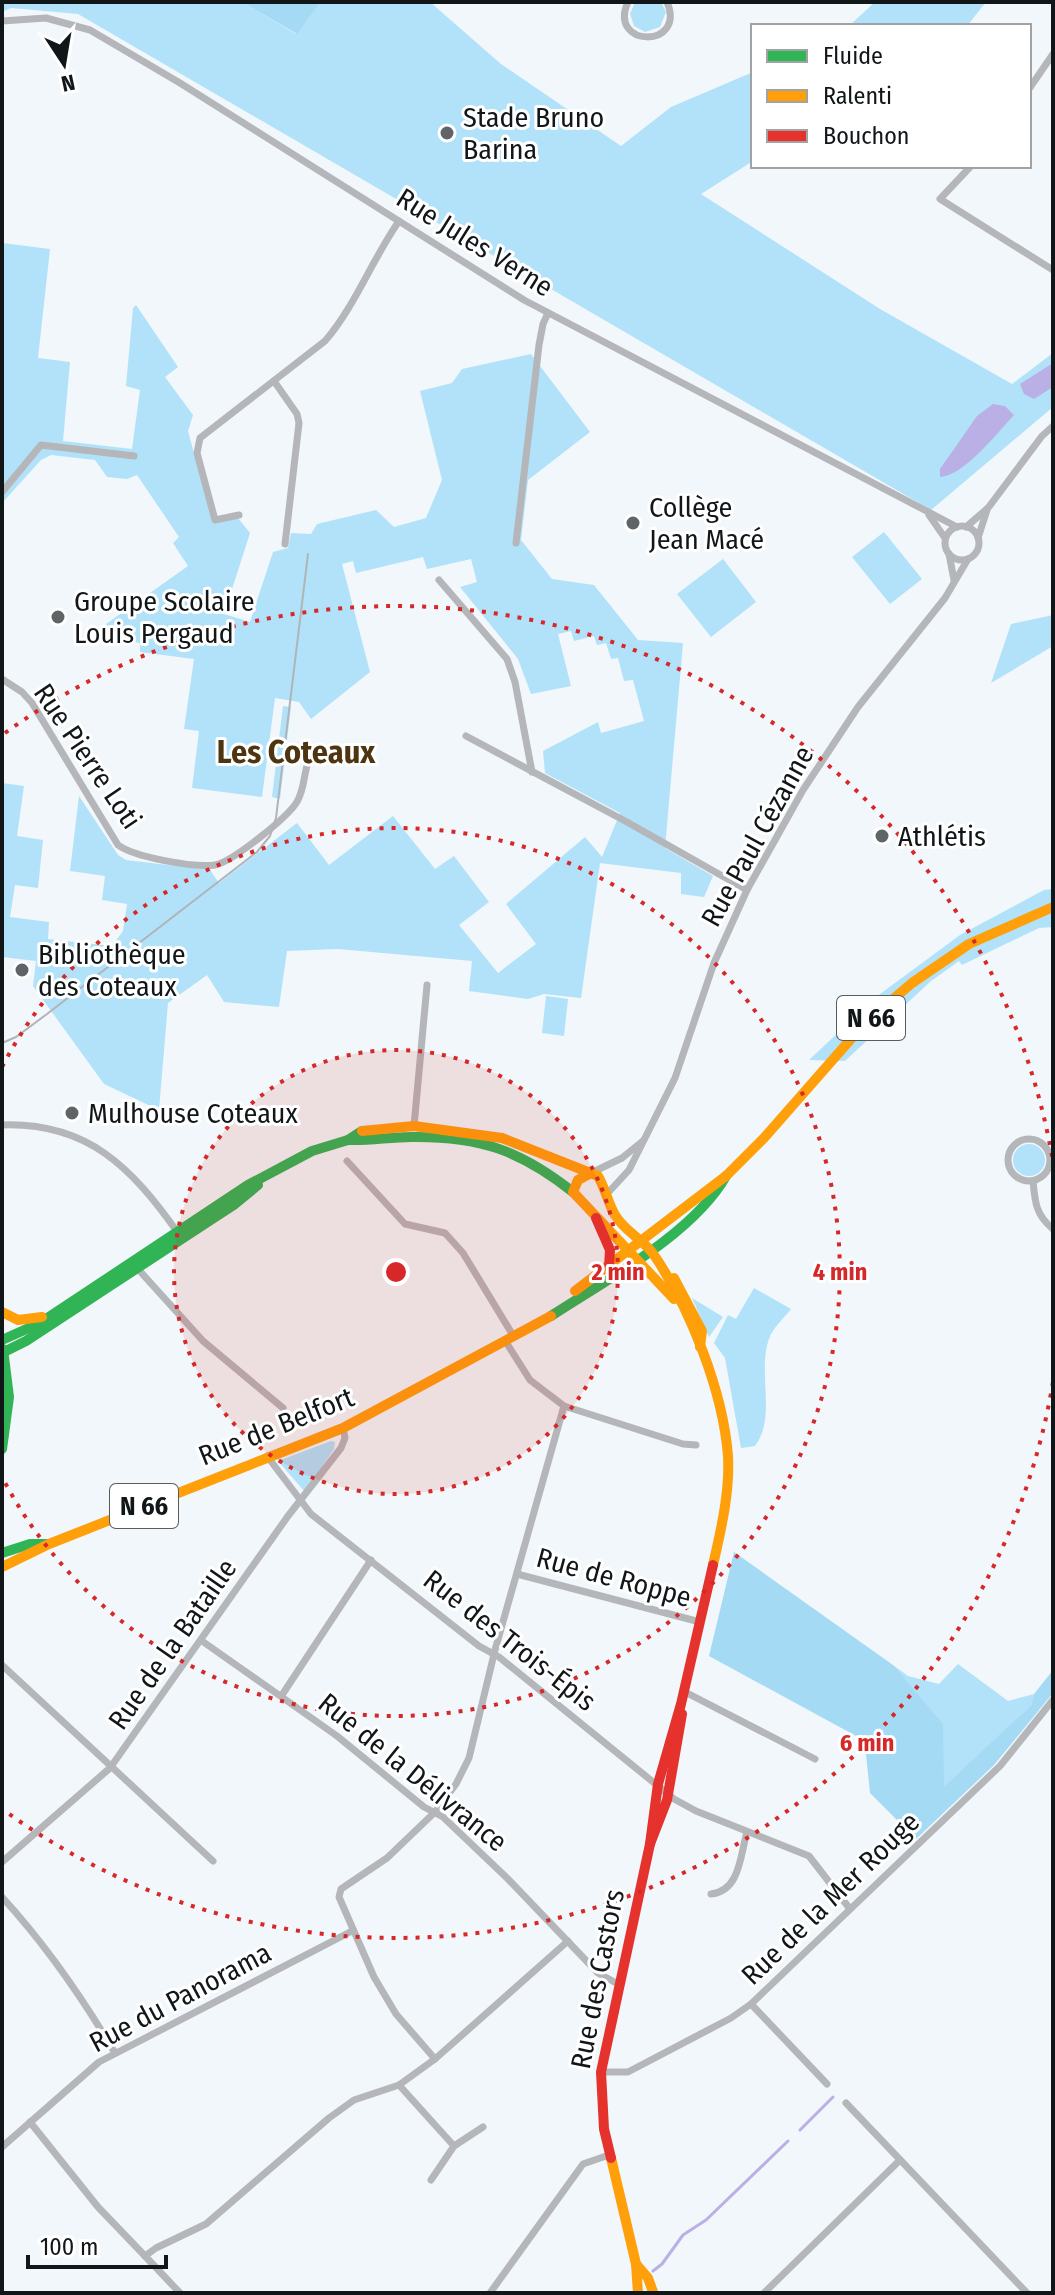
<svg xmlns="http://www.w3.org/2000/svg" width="1055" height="2295" viewBox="0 0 1055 2295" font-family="'Fira Sans Condensed',sans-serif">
<rect width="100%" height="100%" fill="#f1f7fa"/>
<g fill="#b1e2fa">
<polygon points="2,2 242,2 296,34 319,2 430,2 501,64 621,146 671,107 753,72 753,161 701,194 880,309 1012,384 1053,353 1053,407 931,510 78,14 11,8 2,12"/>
<polygon points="635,2 661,2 666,12 660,27 645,32 634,26 630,14"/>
<polygon points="875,2 986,2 967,26 849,26"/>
<polygon points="2,243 50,249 38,358 70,362 63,441 132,449 140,390 126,386 133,308 136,305 178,367 165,377 193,415 188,431 213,523 238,518 250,533 224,614 250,622 273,552 288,548 291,533 311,534 317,524 376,510 394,527 426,518 442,480 420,391 452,383 462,369 531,354 590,432 528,480 521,540 552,579 594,585 638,640 683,643 665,848 713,876 704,897 681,894 681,873 600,863 581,998 544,994 528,999 469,991 472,961 338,949 287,951 279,1007 224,1002 207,975 168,1003 159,1110 104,1084 33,986 36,961 2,957 2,783 24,786 17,836 43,840 38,888 15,885 10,917 49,922 48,939 112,946 123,931 127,904 102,900 105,876 70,871 79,796 118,855 126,860 210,870 219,883 297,823 329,865 393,816 435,869 454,856 489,902 459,925 498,973 536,944 506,904 585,837 602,857 620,813 545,773 543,751 598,722 601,733 644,721 633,680 624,681 618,658 611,659 606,643 597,645 594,636 574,641 571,631 558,634 571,686 531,694 518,659 460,587 477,582 471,559 427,569 423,557 356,573 353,561 342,564 370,672 311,719 299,702 275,698 262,797 192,788 199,731 184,729 194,659 140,652 140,643 117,640 106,624 188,566 173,543 179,537 137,475 127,479 107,477 95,460 51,455 41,460 2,503"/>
<polygon points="884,532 922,579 890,604 852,557"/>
<polygon points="723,559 756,602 711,637 677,594"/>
<polygon points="1053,615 1053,646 991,683 1011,624"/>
<polygon points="283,706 291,707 280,799 272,797"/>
<polygon points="1053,889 1053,927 1039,928 962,965 959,961 931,981 845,1061 809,1060 876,997 960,935 1044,890"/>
<polygon points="546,996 568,999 564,1036 542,1033"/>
<circle cx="1029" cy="1160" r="16"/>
<path d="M754 1288 791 1309C785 1317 776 1325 771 1334 755 1369 778 1415 755 1446L741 1448 725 1358 714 1343 728 1315 736 1319Z"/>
<polygon points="692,1298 723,1317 709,1337"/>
<polygon points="331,1441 335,1442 334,1449 305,1492 278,1461"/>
<polygon points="958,1664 1008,1701 1034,1694 1031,1705 944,1788 893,1665 908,1676 939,1684"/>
</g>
<g fill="#a5daf4">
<polygon points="242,2 320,2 297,34"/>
<polygon points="734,1552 893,1665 943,1724 944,1787 1031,1705 1034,1694 1053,1670 1053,1693 994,1765 916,1839 870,1793 866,1754 856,1736 709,1656"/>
</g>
<g fill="#bab0e5">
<polygon points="1053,363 1053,387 1034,399 1024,394 1020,384"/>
<path d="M993 404 1005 406 1014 415C997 433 964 476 940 477V469L977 416Z"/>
</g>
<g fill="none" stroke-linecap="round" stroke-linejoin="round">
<g stroke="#bab0e5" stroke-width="3">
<polyline points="800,2130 833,2097"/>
<polyline points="653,2271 662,2264 683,2235 706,2220 788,2141"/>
</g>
<g stroke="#b5b6b9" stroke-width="7">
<path d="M628 2C607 48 687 49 667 2"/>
<polyline points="2,21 46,18 90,30 180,83 524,300 957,527"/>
<polyline points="1029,89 1053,54"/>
<polyline points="971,166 940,199 1053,270"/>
<polyline points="274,381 297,414 299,423 285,544"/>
<polyline points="2,492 41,445 134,456"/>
<path d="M239 515 215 520 197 453 200 438 325 341C354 308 373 258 399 221"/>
<polyline points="929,515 945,538"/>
<circle cx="962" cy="543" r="17"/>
<polyline points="966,527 988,508 1042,436 1053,426"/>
<polyline points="978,538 987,510"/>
<polyline points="516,543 539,345 543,324 548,313"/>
<polyline points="949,554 954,580"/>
<polyline points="439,580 507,659 515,682 532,772"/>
<path d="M2 679 22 692 32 703 118 845C134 857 194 868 215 865 232 862 290 816 298 800 307 782 302 766 316 748"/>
<polyline points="466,736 627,822 747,890"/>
<path d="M2 1125C88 1122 132 1168 178 1233"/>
<polyline points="414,1126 427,985"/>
<circle cx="1029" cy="1160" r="21"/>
<polyline points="347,1161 405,1224 445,1233 463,1253 514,1337"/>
<polyline points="591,1173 622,1158 643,1141"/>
<path d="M1033 1181C1035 1203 1036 1215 1053 1229"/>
<polyline points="606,1195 629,1170 675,1078 714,963 747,890 803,790 858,707 945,598 968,559"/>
<polyline points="137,1268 203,1341 283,1408"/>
<polyline points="506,1342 530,1380 564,1406 683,1444 696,1445"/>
<polyline points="267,1456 311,1514 479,1646 499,1657 674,1799 696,1811 809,1856 850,1909"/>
<polyline points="517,1574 700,1622"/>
<polyline points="202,1641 337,1736 424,1807 443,1817 508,1879 598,1973 618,1984"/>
<polyline points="2,1665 213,1861"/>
<polyline points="685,1692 815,1759"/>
<polyline points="282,1695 371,1560"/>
<polyline points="2,1862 110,1768 288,1516 341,1448 345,1438 343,1428"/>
<path d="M711 1894C740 1891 740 1856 747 1832"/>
<path d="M2 1897C46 1945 82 1997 115 2053"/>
<polyline points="751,2004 827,2084"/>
<polyline points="435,2059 396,2014 374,1977 339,1897 341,1889 387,1858 435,1812 456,1784 469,1758 495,1650 564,1406"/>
<polyline points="601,2072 628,2072 731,2018 751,2004 1000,1766 1053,1700"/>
<polyline points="399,2085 454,2146"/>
<polyline points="846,2103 1027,2293"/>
<polyline points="30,2122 98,2207 145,2256 156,2248 206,2224 329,2118 354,2100 399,2085 435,2059 568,1941"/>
<polyline points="2,2147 99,2062 352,1931"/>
<polyline points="431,2180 454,2146 483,2127"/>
<polyline points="145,2256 180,2293"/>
<polyline points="490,2293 583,2164 609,2155"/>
<polyline points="764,2293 900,2160"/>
</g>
<g stroke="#30b455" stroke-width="10">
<path d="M348 1140C369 1141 390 1137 411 1137 479 1136 520 1150 573 1192"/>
<path d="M551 1316C606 1280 693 1234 726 1176"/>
<polyline points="2,1340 40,1323 248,1185 312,1151 348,1140 362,1131"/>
<polyline points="4,1352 26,1341 235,1204 258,1185"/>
<polyline points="2,1449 9,1397 3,1349"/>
<polyline points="2,1553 30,1544 48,1544"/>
</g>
<g stroke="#ff9f0a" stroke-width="10">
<path d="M362 1131 414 1126 502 1138 598 1176C605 1188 608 1203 615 1215 625 1232 643 1239 654 1255 690 1308 723 1391 728 1456 730 1492 721 1530 713 1565"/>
<polyline points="591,1173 578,1180 573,1192 674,1299"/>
<polyline points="674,1278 702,1331 700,1347"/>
<polyline points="575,1291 726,1176 764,1138 865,1023 912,983 969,944 1053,907"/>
<polyline points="2,1312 18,1320 42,1317"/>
<polyline points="2,1567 49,1544 343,1428 551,1316"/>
<polyline points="611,2158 636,2264 638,2293"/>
<polyline points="636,2264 648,2278 653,2292"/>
</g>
<g stroke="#e5322d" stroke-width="10">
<polyline points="596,1218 610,1250 609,1267"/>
<polyline points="650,1844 667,1800 682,1714"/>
<polyline points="611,2158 604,2129 601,2072 650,1844 658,1784 681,1704 713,1565"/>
</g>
<polyline stroke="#b1b4b6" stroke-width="2" points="2,1043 16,1037 47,1014 257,852 270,836 276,818 308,554"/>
</g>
<circle cx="396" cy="1272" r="222" fill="#d62828" fill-opacity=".12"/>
<g fill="none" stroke="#d62828" stroke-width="4" stroke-dasharray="4 8">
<circle cx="396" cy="1272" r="222"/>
<path d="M2 1067A444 444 0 1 1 2 1477"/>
<path d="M1053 1382A666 666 0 0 1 5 1811M5 733A666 666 0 0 1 1053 1162"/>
</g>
<g fill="#5f6567" stroke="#fff" stroke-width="3">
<circle cx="447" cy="133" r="8"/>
<circle cx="633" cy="523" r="8"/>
<circle cx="58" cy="617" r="8"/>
<circle cx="882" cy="836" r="8"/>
<circle cx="22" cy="970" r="8"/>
<circle cx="72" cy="1113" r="8"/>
</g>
<g text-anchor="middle" stroke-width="6" stroke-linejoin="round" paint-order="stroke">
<g fill="#fff" stroke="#585c5d" stroke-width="2">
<rect x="837" y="996" width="68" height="44" rx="6"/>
<rect x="110" y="1484" width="68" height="44" rx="6"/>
</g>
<g font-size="26" font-weight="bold" fill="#111618">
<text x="871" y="1027">N 66</text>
<text x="144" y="1515">N 66</text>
</g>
<g font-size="28" fill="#111618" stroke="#fff" text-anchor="start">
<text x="463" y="127">Stade Bruno<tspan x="463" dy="32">Barina</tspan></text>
<text x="649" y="517">Collège<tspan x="649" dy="32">Jean Macé</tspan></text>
<text x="74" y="611">Groupe Scolaire<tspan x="74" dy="32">Louis Pergaud</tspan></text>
<text x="898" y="846">Athlétis</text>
<text x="38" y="964">Bibliothèque<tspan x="38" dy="32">des Coteaux</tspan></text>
<text x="88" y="1123">Mulhouse Coteaux</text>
</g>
<g font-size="28" fill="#111618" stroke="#fff">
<text transform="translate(475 242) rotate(32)" y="10">Rue Jules Verne</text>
<text transform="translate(88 756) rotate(56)" y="10">Rue Pierre Loti</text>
<text transform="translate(757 836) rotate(-61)" y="10">Rue Paul Cézanne</text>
<text transform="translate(276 1426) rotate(-22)" y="10">Rue de Belfort</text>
<text transform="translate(614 1577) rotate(15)" y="10">Rue de Roppe</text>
<text transform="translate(510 1640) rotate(38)" y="10">Rue des Trois-Épis</text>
<text transform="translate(172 1644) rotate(-55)" y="10">Rue de la Bataille</text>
<text transform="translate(413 1772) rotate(39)" y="10">Rue de la Délivrance</text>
<text transform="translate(830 1898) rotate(-44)" y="10">Rue de la Mer Rouge</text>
<text transform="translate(597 1979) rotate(-79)" y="10">Rue des Castors</text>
<text transform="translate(180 1997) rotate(-28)" y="10">Rue du Panorama</text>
</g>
<g font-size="32" font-weight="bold" fill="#4d3512" stroke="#fff">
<text x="296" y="763">Les Coteaux</text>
</g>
</g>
<circle cx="396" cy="1272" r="12" fill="#d62828" stroke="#fff" stroke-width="4"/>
<g font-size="24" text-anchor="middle" font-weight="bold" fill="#d62828" stroke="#fff" stroke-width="6" stroke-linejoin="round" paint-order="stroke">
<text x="618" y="1280">2 min</text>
<text x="840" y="1280">4 min</text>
<text x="867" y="1751">6 min</text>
</g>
<rect width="1055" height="2295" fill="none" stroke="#111618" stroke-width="8"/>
<rect x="751" y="24" width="280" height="144" fill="#ffffff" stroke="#a0a2a3" stroke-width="2"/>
<rect x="767" y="50" width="40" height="12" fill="#30b455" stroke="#a0a2a3" stroke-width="2"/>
<text x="823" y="64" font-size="24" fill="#111618">Fluide</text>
<rect x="767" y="90" width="40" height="12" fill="#ff9f0a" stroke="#a0a2a3" stroke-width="2"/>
<text x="823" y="104" font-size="24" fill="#111618">Ralenti</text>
<rect x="767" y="130" width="40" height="12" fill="#e5322d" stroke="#a0a2a3" stroke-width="2"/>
<text x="823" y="144" font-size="24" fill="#111618">Bouchon</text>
<g transform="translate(64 64) rotate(168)" stroke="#ffffff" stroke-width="6" paint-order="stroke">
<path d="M0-6L14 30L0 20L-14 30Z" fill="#111618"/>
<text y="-12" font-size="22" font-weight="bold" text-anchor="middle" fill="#111618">N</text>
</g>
<path d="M28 2255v12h138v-12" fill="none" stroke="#111618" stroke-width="4"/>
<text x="40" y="2255" font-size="24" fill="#111618" stroke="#ffffff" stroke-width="6" paint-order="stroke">100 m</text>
</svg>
